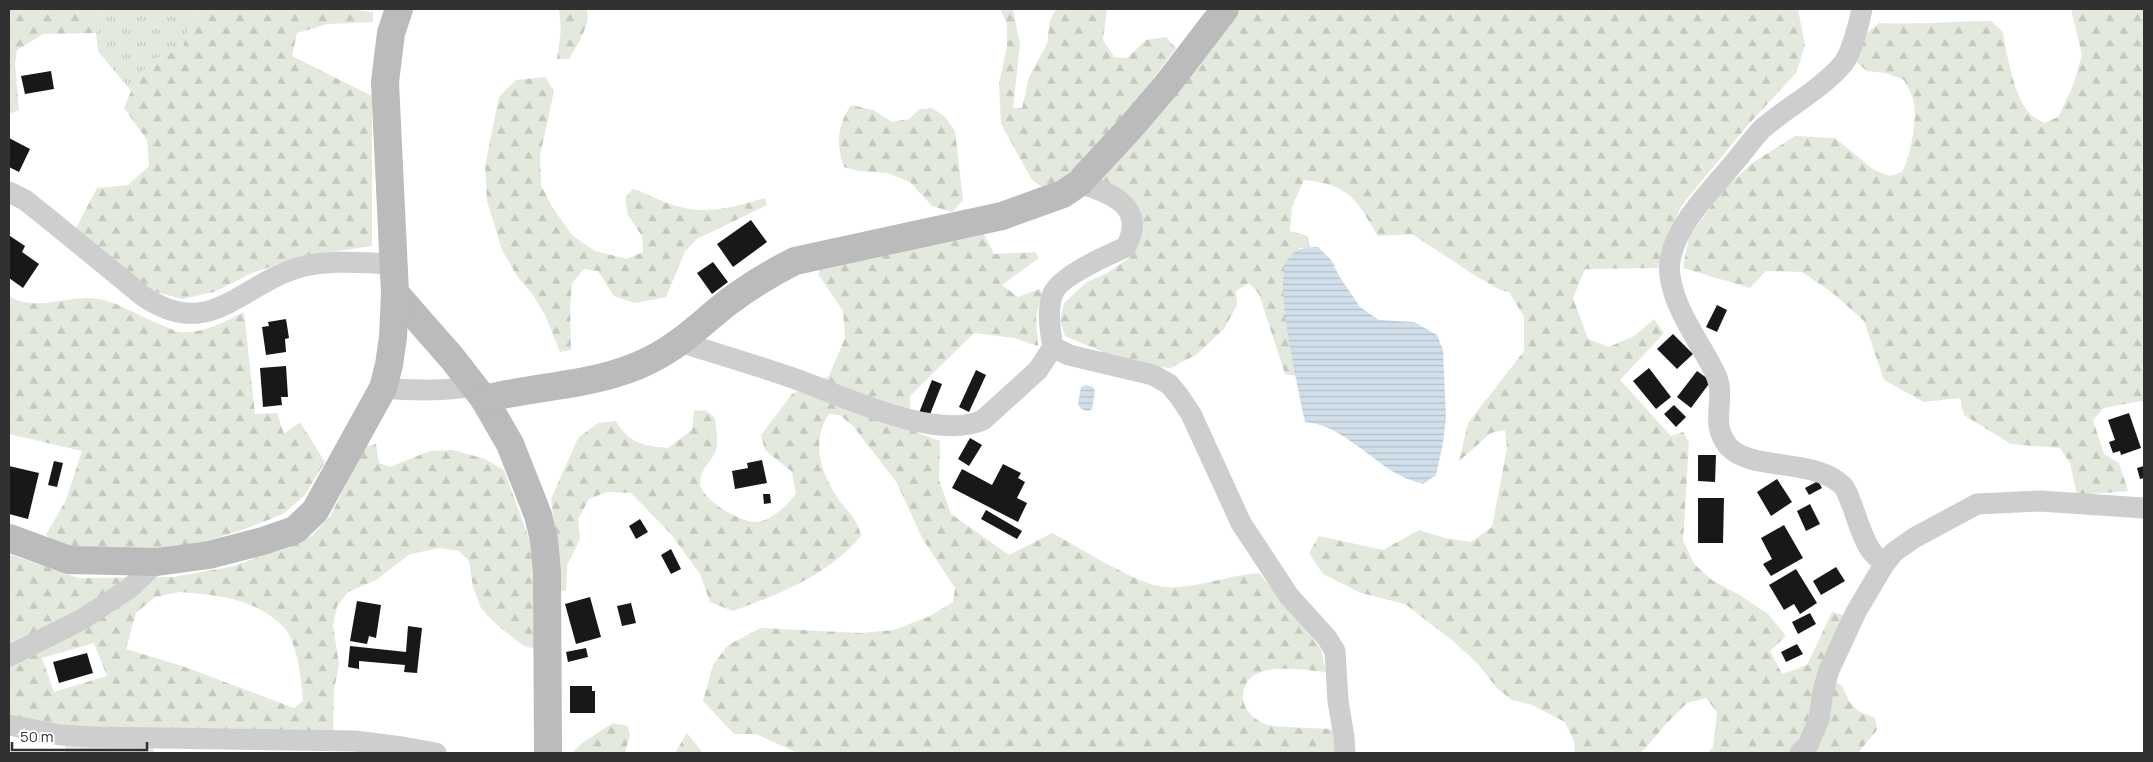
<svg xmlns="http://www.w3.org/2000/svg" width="2153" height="762" viewBox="0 0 2153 762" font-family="Manrope,sans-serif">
<defs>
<pattern id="grass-tufts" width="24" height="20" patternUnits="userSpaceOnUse" patternTransform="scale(1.25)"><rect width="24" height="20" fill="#e4e9de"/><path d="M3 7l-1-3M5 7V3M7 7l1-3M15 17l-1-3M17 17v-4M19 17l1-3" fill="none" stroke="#c4c8bf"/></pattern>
<pattern id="forest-firs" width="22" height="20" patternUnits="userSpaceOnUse" patternTransform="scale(1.25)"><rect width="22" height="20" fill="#e4e9de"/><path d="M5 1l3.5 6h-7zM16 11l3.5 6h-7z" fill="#c4c8bf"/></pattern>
<pattern id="water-rules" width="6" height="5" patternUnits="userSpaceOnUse" patternTransform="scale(1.25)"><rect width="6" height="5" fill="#d0dfea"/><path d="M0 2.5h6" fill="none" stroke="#b3c0c9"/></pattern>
</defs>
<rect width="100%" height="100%" fill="#fff"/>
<polygon fill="url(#grass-tufts)" points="102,9 196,9 182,49 151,60 131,91 98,51 96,33"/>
<g fill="url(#forest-firs)" fill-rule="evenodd">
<polygon points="9,9 102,9 96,33 43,34 17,50 15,65 19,110 9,114"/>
<polygon points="196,9 345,9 373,12 373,22 328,24 297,33 292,56 372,96 372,246 304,256 252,273 214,292 182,299 149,290 75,230 97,188 128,185 149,166 147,140 124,108 131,91 151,60 182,49"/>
<path d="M559 9H586C593 22 576 47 569 59H557L561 30Z"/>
<path d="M1000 9H1013L1020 44 1013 108H1022L1029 77 1047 44 1050 20 1056 9H1107L1103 40 1114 57 1127 58 1146 40 1166 37 1176 48C1139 98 1100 156 1045 189L1032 180 1001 124 999 83 1007 47V24Z"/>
<path d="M1240 9H1798L1805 46 1796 73 1747 126 1681 206 1669 234 1658 268 1585 269 1573 298 1588 339 1609 347 1634 336 1654 319 1664 333 1620 380 1671 436 1683 432 1689 442 1683 541 1695 565 1713 581 1738 594 1768 614 1786 636 1770 651 1782 674 1807 665 1832 612 1844 615 1819 672 1842 686 1849 701 1858 711 1875 718 1877 730 1858 753H1708L1713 747 1717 712 1706 698 1687 703 1669 721 1641 753H1575L1574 741 1565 722 1532 705 1512 700 1497 688 1477 663 1453 641 1405 604 1361 593 1323 574 1309 553 1319 536 1383 550 1419 530 1445 538 1471 542 1492 527 1507 448 1505 430 1491 433 1459 461 1468 423 1524 351V317L1509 292 1500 290 1471 273 1412 234 1378 236C1355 198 1350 185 1304 180L1292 207 1290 231 1308 236 1310 248H1299L1290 339 1297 376 1285 374 1259 294 1249 283 1236 291 1237 305 1224 329 1196 355 1170 368 1132 364 1065 336 1060 320 1064 303 1087 282 1107 273 1129 258 1137 237 1099 179Z"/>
<path d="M2071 9H2144V403L2141 401 2104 408 2093 420 2104 454 2119 463 2128 491 2077 495 2070 463 2060 448 2011 444 1964 415 1960 398 1924 402 1884 380 1864 321 1834 294 1802 272 1766 271 1750 288 1683 268 1689 237 1723 190 1752 163 1795 136 1835 138 1874 170 1890 176 1902 172C1911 157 1918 116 1913 99 1911 92 1907 86 1904 80L1886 73 1867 71 1855 61 1861 38 1879 23C1916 25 1953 21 1991 21L2003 32C2006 53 2015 99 2030 114 2034 118 2040 120 2044 123L2058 117 2073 86 2082 55Z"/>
<path d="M545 77 554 91 540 156 541 185 552 207 573 236 595 251 627 259 643 252 642 236 628 215 625 198 633 189C644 192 652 197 662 201 701 217 727 209 765 198L767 205 697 239 685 251 666 297 635 303 614 296 598 271 584 269 572 283 570 306 571 350 560 352 545 315 533 295 517 276 502 250 487 201 485 166 499 97 516 80Z"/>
<path d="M851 105 873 110 892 122 909 119 920 109 932 108 944 116 955 131 963 200 952 212 932 206 910 182 887 173 858 171 844 167C836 143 837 127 851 105Z"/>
<path d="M983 232 994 254 1035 252 1039 258 1002 285 1018 297 1040 289 1042 295 1036 316 1038 346 1014 338 974 333 910 396V430L940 441 939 480 951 514 1009 555 1052 533C1079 547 1137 585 1165 587 1195 589 1229 575 1259 573L1321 649 1326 672C1299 670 1242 658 1243 699 1244 710 1255 720 1265 724 1274 728 1317 728 1330 729L1335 731 1336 753H798L756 734H734L703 701 713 665 728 645 761 628 861 633 894 630 930 616 953 602 955 588 922 538 897 483 853 426 840 415 829 414C811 441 820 471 837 497 846 510 858 519 861 536 830 574 778 595 733 611L710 602 700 574 670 533 631 493 607 492 589 499 578 519 580 539 567 566 566 591 556 590V540L551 499 578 438 598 423 616 421C629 444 644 446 668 448L692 430 694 411 706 410 715 418C716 427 719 445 715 453 710 463 700 469 700 483 700 499 741 523 756 522 772 521 787 505 796 494L792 472 765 450 761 435 792 394 829 376 845 338 843 311 818 274 824 264Z"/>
<path d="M9 296C33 311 61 298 87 298 114 298 137 316 162 325 167 327 174 331 180 332 203 334 224 322 244 312L255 414 277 413 284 434 300 422 325 462 304 496 283 514 245 529 179 550 84 551 58 544 46 535 66 500 82 451 9 434Z"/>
<path d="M376 444 379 463 390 467 430 451 453 450 485 459 504 470 533 550 536 649 524 646 496 624 481 608 473 587 469 561 459 551 440 548 410 554 376 580 348 592 337 606 333 626 339 664 334 690 333 731 153 732 154 753H65L67 726 9 715V554L79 578 174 577 235 566 312 536 331 515 364 447ZM179 592C214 595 250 597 278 622 281 625 286 628 288 633 299 653 301 679 303 701L294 708 185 667 126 649 136 613 155 597ZM94 643 107 676 54 692 42 658Z"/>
<polygon points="613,723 628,726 630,735 625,752 572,753 582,743"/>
<polygon points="687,733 703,753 675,753"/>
</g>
<g fill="url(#water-rules)">
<path d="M1318 247 1332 261 1339 276 1360 307 1379 320 1414 322 1437 335 1443 350 1446 418 1443 443 1436 475 1423 484C1412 481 1402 477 1392 471 1365 454 1337 424 1305 422 1299 390 1272 282 1288 259 1296 247 1306 248 1318 247Z"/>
<polygon points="1086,385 1093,387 1095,391 1092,409 1088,411 1081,409 1078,404 1081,387"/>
</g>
<g fill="#181818">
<polygon points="51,71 54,89 25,94 21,76"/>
<polygon points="9,138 30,149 19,172 9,167"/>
<polygon points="751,220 767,242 733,267 717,244"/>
<polygon points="10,236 25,246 22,252 39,264 23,288 9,278"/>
<polygon points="713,262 728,282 712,294 697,273"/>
<polygon points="1717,305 1727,310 1717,332 1706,327"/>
<polygon points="286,319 289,338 285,339 286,352 266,355 262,327 269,326 268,322"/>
<polygon points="1673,334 1693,354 1677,369 1657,349"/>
<polygon points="286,366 288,397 281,397 282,405 263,407 260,368"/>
<polygon points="1649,368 1671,397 1656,409 1633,381"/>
<polygon points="976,370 986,375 969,412 959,407"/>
<polygon points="1697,371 1711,381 1691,408 1677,397"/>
<polygon points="932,380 942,384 929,417 919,413"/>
<polygon points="1674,405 1686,417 1676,427 1664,414"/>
<polygon points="2129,413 2141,448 2121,455 2120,451 2113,453 2109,442 2115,440 2108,420"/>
<polygon points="970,438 982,445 969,466 958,459"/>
<polygon points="1698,455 1716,455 1715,482 1698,481"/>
<polygon points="762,460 767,483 735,489 732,471 748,468 747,463"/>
<polygon points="54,461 63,463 57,487 48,485"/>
<polygon points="1003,464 1021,473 1018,478 1025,482 1017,498 1027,503 1018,522 952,488 962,469 992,485"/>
<polygon points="9,466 39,473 28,519 9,514"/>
<polygon points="2144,466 2144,478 2140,479 2137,468"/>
<polygon points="1777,479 1792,502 1771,516 1757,492"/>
<polygon points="1818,481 1822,488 1809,495 1805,488"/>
<polygon points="763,494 770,494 771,503 764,504"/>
<polygon points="1698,498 1724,498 1723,543 1698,543"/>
<polygon points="1810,504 1820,524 1806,531 1797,511"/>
<polygon points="986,510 1022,531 1017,539 981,519"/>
<polygon points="640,519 648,532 636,539 629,526"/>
<polygon points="1784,525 1803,558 1771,576 1763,564 1772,559 1761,538"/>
<polygon points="671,549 681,569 671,574 661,555"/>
<polygon points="1836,567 1845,581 1821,595 1813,581"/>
<polygon points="1796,569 1817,603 1800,614 1794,604 1784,610 1769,585"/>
<polygon points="590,597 601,637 576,644 565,604"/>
<polygon points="357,601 381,605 376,638 369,636 367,644 350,641"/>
<polygon points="631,603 636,623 622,626 617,606"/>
<polygon points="1810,613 1816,624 1798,634 1792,622"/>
<polygon points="408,626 422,628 417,673 404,672 405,665 359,661 359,669 348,667 350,646 406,652"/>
<polygon points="1797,644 1803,654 1786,662 1781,652"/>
<polygon points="586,648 588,657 568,662 566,652"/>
<polygon points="87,653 93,673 59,683 53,662"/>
<polygon points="570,686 592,686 592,691 595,691 595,713 570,713"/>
</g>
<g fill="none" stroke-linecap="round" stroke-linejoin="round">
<g stroke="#cecece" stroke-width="21">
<path d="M1862 9C1859 23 1851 55 1842 65 1819 91 1787 107 1762 129 1752 139 1743 153 1733 164 1709 193 1664 236 1670 276 1675 312 1701 343 1716 375 1727 400 1708 423 1729 447 1751 471 1814 458 1842 485 1847 489 1849 499 1852 505 1857 519 1864 543 1873 553 1876 557 1881 560 1885 563"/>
<path d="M1079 183C1111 193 1147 206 1126 247 1108 255 1057 277 1052 296 1047 312 1050 331 1053 347L1069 355 1153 375 1169 384 1179 396 1191 414 1241 523 1289 596 1327 638 1335 651 1338 701 1344 737 1345 753"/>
<path d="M9 192 25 200 50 220 143 296C210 342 240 284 301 267 330 259 364 263 394 264"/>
<path d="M680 342C717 354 756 365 793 378 841 395 935 442 983 420L1038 370 1053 347"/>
<path d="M383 388C413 391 444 391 474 386"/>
<polyline points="9,656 81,620 130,588 157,562"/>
<polyline points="9,725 60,735 94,737 355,741 402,747 436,753"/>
<polyline points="1800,753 1808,745 1819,719 1823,691 1829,670 1856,612 1885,563 1894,552 1914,538 1977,504 2040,501 2144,508"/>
</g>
<g stroke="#bbb" stroke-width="28">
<polyline points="395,293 452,358 484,399 510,444 538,515 544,540 547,572 548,753"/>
<path d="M484 399C539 385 599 386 650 360 679 346 702 323 727 303 748 287 771 273 795 261L1002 216 1063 194 1079 183 1131 127 1166 86 1225 9"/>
<polyline points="9,538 69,560 157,562 209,555 263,541 295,530 315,511 383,388 389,365 393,337 395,293 385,82 391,33 399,9"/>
</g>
</g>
<rect width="2153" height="762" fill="none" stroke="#313131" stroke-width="20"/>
<path d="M12 742v8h135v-8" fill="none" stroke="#313131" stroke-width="2.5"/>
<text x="20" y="742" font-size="15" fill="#313131" stroke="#ffffff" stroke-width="4" paint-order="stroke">50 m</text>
</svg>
